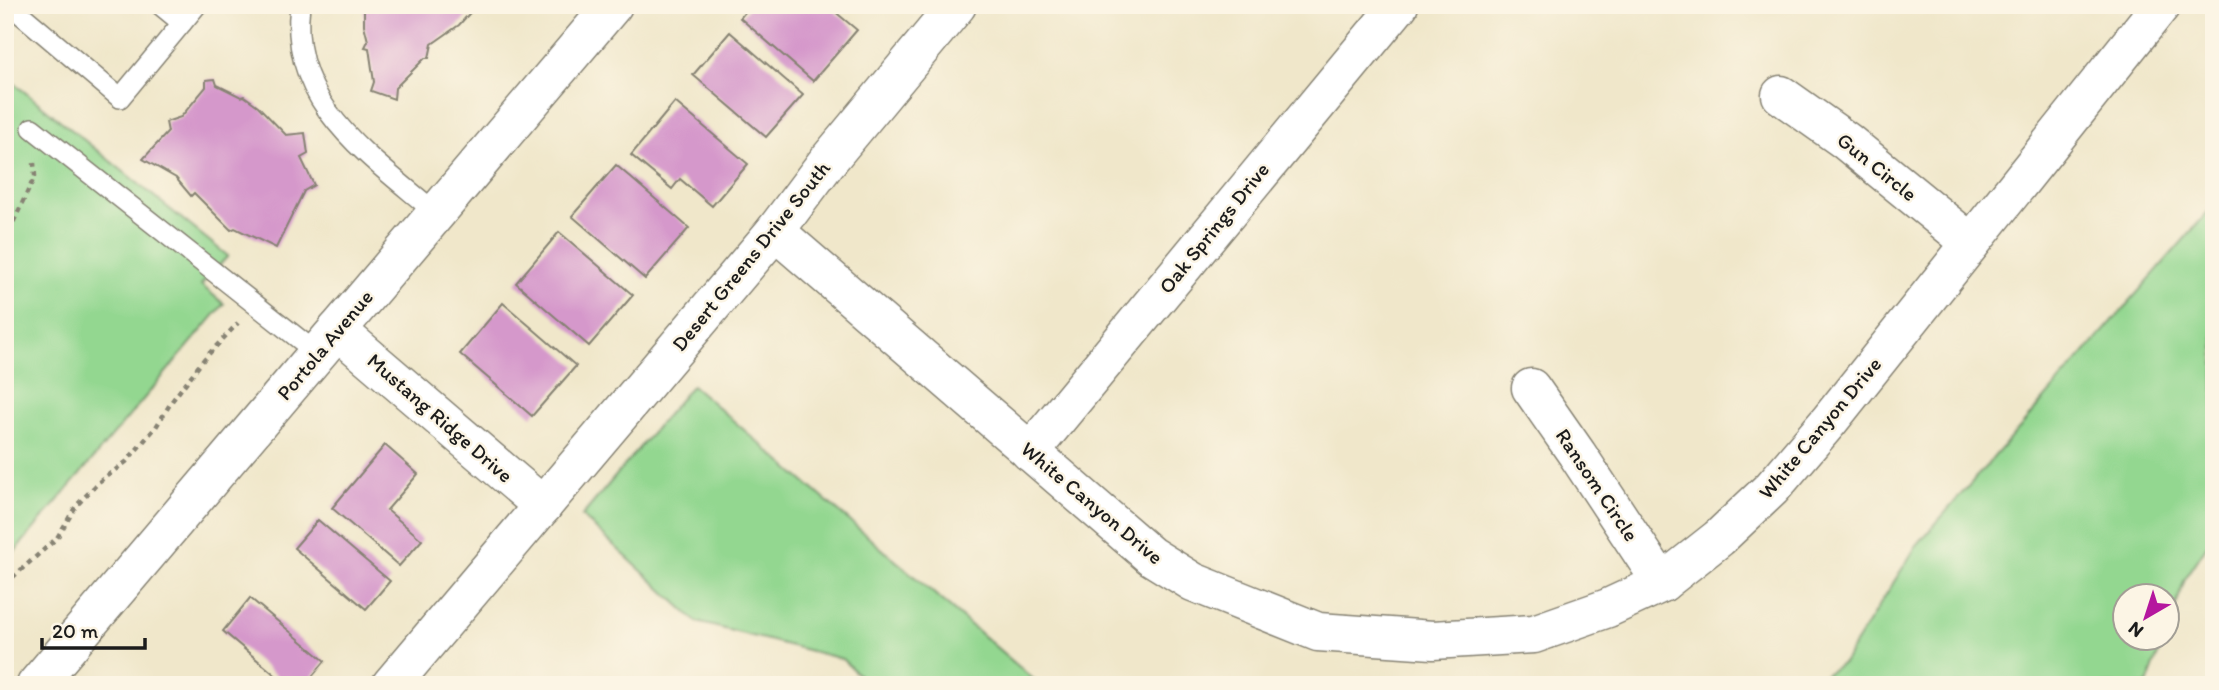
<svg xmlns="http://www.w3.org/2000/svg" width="2219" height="690" viewBox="0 0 2219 690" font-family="Itim,sans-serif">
<rect width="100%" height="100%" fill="#fcf5e5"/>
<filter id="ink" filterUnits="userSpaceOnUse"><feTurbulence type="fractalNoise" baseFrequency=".0143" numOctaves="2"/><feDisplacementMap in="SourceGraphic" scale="14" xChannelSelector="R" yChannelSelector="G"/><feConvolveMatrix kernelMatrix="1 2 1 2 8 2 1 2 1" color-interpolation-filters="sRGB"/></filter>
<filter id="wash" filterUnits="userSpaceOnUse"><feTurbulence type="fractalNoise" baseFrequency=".00686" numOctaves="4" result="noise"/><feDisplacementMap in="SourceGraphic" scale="28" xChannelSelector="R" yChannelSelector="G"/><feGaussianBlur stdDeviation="1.57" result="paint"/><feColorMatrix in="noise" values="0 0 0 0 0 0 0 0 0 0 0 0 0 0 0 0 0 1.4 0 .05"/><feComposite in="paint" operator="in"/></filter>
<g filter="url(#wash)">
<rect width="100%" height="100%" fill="#f0e7ca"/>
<g fill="#93d790" stroke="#587a56" stroke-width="2">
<polygon points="5,76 228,256 201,285 224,304 5,563"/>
<polygon points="2214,205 2214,535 2185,579 2167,632 2166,596 2124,596 2124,638 2164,638 2147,685 1807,685 1843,663 1917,545"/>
<polygon points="692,385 1040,685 869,685 842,659 697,622 582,516"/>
</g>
<g id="blocks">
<g fill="#d598cb">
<polygon points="364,5 477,5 459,25 432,44 429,58 425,58 395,88 394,99 371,91 374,82 369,48 365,47 368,41 364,25"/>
<polygon points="751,5 827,5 857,30 813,81 740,18"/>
<polygon points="730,32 803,95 766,137 693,75"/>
<polygon points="215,79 217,85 241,97 244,96 258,106 286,135 305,133 308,154 301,158 314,185 304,191 276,248 235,228 231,230 194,193 191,196 176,178 143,159 168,132 166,122 181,117 206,87 206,80"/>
<polygon points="675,102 748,164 712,206 680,179 672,189 631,155"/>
<polygon points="616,165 689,228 645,279 572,216"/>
<polygon points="559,232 633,295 589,346 516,283"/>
<polygon points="503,303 576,366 532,416 460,354"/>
<polygon points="385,445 418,474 387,510 422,540 399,566 332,508"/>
<polygon points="318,520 390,581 366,609 294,548"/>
<polygon points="250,598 325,661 305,685 287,685 223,631"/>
</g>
</g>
</g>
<g filter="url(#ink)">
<use href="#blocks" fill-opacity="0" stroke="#868273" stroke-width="2"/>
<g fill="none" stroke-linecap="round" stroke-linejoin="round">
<defs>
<g id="lane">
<polyline points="10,5 120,98 197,5"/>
<polyline points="160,5 182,23"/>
<path d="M300 5C287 104 371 157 437 214"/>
<polyline points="32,128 318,354"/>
</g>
<g id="street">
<polyline points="1781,95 1846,141 1971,243"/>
<polyline points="775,231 1151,556 1193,582 1318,632 1433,640 1534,634 1608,608 1662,583 1719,538 1772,488 1830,420 2161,5"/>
<polyline points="337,330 543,506"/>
<polyline points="1531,388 1577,454 1662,583"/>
<polyline points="1030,452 1399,5"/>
<polyline points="391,685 775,231 826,163 957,5"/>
</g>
<polyline id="secondary" points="36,685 613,5"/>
</defs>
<use href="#lane" stroke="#868273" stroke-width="22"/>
<use href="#street" stroke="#868273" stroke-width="41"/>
<use href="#secondary" stroke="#868273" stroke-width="41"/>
<g stroke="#868273" stroke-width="4.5" stroke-dasharray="5 5" stroke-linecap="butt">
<polyline points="5,240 35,176 34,163"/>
<polyline points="5,584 57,538 76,506 100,481 126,462 156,427 172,401 204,359 238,323"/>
</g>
<use href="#lane" stroke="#fff" stroke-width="19"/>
<use href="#street" stroke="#fff" stroke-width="38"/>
<use href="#secondary" stroke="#fff" stroke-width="38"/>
</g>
</g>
<g text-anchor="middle" stroke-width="5" stroke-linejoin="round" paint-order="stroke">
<g font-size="21" fill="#1c1c1c" stroke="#fcf5e5">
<text transform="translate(1877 167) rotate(39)" y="7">Gun Circle</text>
<text transform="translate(1214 228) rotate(-51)" y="7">Oak Springs Drive</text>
<text transform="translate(751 256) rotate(-51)" y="7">Desert Greens Drive South</text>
<text transform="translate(325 345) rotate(-50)" y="7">Portola Avenue</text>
<text transform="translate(440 418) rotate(41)" y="7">Mustang Ridge Drive</text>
<text transform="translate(1820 428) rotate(-50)" y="7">White Canyon Drive</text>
<text transform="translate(1597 485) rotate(56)" y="7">Ransom Circle</text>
<text transform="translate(1092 503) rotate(40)" y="7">White Canyon Drive</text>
</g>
</g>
<rect width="2219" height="690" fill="none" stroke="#fcf5e5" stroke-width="28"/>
<g transform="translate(2146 617) rotate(219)"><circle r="33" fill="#fcf5e5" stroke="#a29e95" stroke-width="2"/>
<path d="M0-5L12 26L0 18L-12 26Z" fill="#b5179e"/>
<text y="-10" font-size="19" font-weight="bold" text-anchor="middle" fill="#1c1c1c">N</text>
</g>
<path d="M42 638v10h103v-10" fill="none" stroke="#1c1c1c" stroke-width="3.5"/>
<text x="52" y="638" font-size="21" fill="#1c1c1c" stroke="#fcf5e5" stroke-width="5" paint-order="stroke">20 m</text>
</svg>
